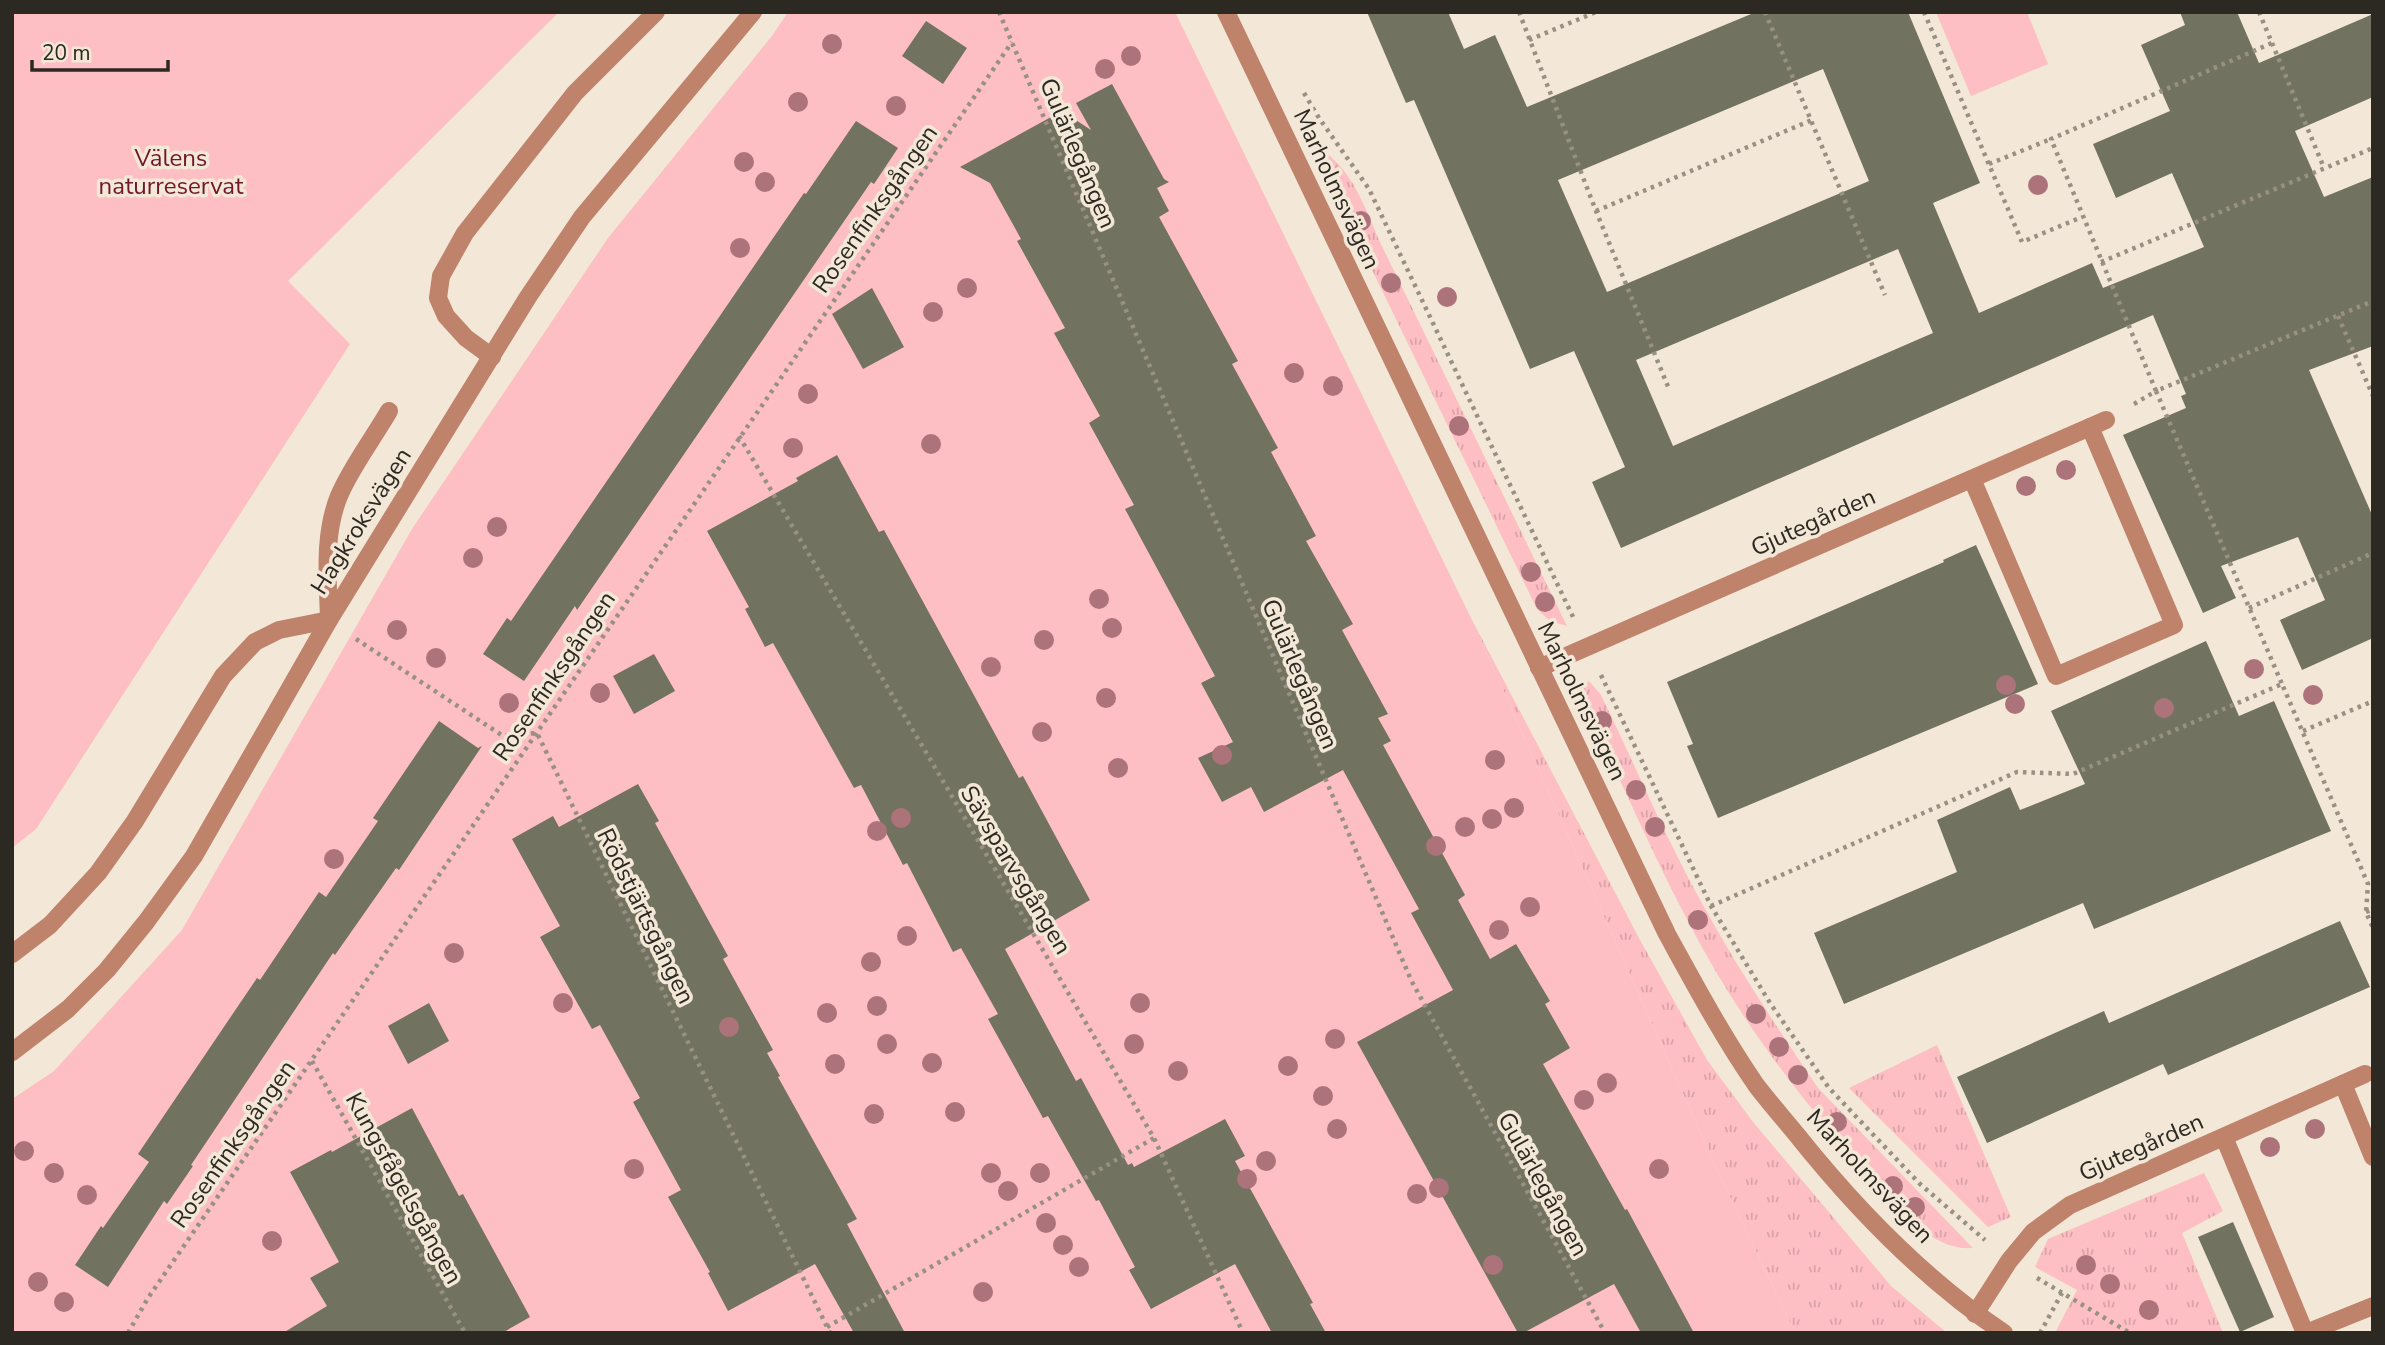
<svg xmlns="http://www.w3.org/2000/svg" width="2385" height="1345" viewBox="0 0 2385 1345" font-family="'Nunito Sans',sans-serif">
<defs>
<pattern id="grass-tufts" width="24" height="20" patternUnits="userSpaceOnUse" patternTransform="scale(1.75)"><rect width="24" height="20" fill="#fdbec4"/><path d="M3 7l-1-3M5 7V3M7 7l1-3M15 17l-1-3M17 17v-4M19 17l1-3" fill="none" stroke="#d9a3a8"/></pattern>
</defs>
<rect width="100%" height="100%" fill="#f3e7d7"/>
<g fill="url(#grass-tufts)">
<path d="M1304 130C1315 144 1328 153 1340 166 1358 186 1368 215 1379 240L1567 626 1550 621 1537 609Z"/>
<polygon points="1471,618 1640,940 1707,1060 1753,1122 1891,1286 1947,1333 1795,1333 1714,1163"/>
<path d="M1589 681 1601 695C1635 765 1666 839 1704 907 1738 969 1778 1029 1818 1088L1973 1248C1932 1251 1906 1213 1880 1186 1806 1108 1740 1021 1690 925 1653 856 1623 784 1589 715L1583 686Z"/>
<polygon points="1937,1045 2011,1217 1988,1227 1849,1088"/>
<polygon points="2204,1173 2223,1211 2182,1233 2223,1333 2055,1333 2077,1290 2035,1267 2048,1239"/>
</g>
<g fill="#fdbec4">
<polygon points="12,12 559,12 288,281 350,344 36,829 12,848"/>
<polygon points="788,12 1175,12 1471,618 1714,1163 1795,1333 12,1333 12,1099 54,1071 182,930 412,529 608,238 772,36"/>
<polygon points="1936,12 2027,12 2048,64 1971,96"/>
</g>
<g fill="#727261" fill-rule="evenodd">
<path d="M1367 12H1448L1464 49 1495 35 1527 107 1756 12H1908L1980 183 1933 203 1979 313 2092 263 2103 288 2204 247 2172 173 2116 198 2093 144 2170 111 2141 45 2185 25 2180 12H2237L2259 63 2373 14V97L2295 131 2324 197 2373 177V346L2309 370 2373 517V638L2302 670 2280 620 2325 600 2298 537 2221 566 2236 598 2203 613 2123 435 2186 408 2181 396 2186 394 2153 315 1621 548 1592 482 1625 467 1574 351 1530 369 1414 100 1406 103ZM1823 69 1869 181 1607 292 1558 180ZM1898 249 1933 333 1673 446 1636 360Z"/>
<polygon points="926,21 967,48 943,84 902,56"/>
<polygon points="1112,84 1164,179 1169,182 1157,188 1169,211 1159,217 1238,361 1232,364 1278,448 1271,452 1316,536 1306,541 1353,624 1342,630 1388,714 1378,718 1391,741 1383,745 1465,895 1458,900 1490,959 1516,944 1550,1001 1545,1004 1570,1048 1543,1064 1625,1210 1627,1209 1694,1333 1641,1333 1614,1284 1523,1333 1518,1333 1357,1042 1453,990 1411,913 1419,909 1343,770 1264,812 1251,787 1222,802 1198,758 1233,742 1201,683 1215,676 1125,509 1134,505 1089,423 1100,416 1054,333 1065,328 1017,241 1021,239 990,183 960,167 1062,111 1091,130 1076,103"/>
<polygon points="856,121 898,148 874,184 871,182 577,610 575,606 524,681 483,654 507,618 511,621 804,193 806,194"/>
<polygon points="872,288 904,347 863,369 832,314"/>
<polygon points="837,455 879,532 884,530 1019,778 1023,776 1090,900 1005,949 1076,1081 1081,1078 1128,1165 1132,1163 1134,1167 1225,1119 1245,1156 1235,1161 1313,1303 1310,1304 1326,1333 1272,1333 1235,1264 1151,1309 1129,1270 1135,1267 1099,1200 1096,1201 1048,1116 1043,1118 988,1019 998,1014 961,948 953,952 907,863 903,865 861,785 854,788 773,643 765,647 745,609 749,607 707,531 798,481 796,478"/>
<polygon points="1976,545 2038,684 1718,818 1687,746 1693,744 1667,682 1944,562 1943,560"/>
<polygon points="2206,641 2239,716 2274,701 2331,831 2094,929 2083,903 1844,1004 1814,933 1957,872 1937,820 2010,787 2020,810 2085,784 2051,711"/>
<polygon points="654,654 675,691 634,714 613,676"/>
<polygon points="439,721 478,748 482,746 399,870 396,868 335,955 333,953 191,1165 193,1166 167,1204 164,1201 108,1287 75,1265 101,1226 103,1228 149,1162 138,1154 257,978 260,980 319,892 326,897 378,821 373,818"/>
<polygon points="638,784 659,821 655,823 728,956 723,959 773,1050 767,1053 780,1076 778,1077 857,1219 847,1224 905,1333 854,1333 815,1264 728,1311 708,1273 710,1272 668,1197 681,1190 633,1102 640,1098 600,1025 592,1029 540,937 560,926 512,839 553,816 559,827"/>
<polygon points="2340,921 2370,987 2168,1075 2163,1064 1987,1143 1957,1077 2104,1011 2109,1023"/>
<polygon points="429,1003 449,1041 408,1064 388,1026"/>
<polygon points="412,1108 459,1196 463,1194 530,1317 502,1333 283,1333 327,1306 310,1278 339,1262 290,1172 331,1150 332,1152"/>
<polygon points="2233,1222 2274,1317 2240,1332 2198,1237"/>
</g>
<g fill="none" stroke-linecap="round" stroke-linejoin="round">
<g stroke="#989084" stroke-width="4.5" stroke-dasharray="3.5 5" stroke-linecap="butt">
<polyline points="999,12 1411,980 1605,1333"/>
<polyline points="1519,12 1596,211 1669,389"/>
<polyline points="1765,12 1885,295"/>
<polyline points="1924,12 2022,242 2082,217"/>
<polyline points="2259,12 2272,43 2051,139 2156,391 2373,301"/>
<polyline points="1529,40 1596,12"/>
<polyline points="2272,43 2324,168"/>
<polyline points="1304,93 1319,118 1369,189 1574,619"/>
<polyline points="1989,164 2051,139"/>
<polyline points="1596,211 1812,120"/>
<polyline points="2101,262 2373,148"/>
<polyline points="2338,316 2373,396"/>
<polyline points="2134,404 2156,391 2282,684"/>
<polyline points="739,436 1154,1138 1243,1333"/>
<polyline points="2249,608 2373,553"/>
<polyline points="356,639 503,736 537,733 830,1333"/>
<polyline points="1601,675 1711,906 1770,1003 1829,1088 1920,1184 1985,1240"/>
<polyline points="2303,731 2373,701"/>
<polyline points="1711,906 2017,772 2073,774 2282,684 2368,884 2366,912 2373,928"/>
<polyline points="2366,912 2373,909"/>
<polyline points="312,1061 465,1333"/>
<polyline points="2037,1278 2130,1333"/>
<polyline points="827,1327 1154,1138"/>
<polyline points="128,1333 148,1298 1012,42"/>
<polyline points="2040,1333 2062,1293"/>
</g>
<g stroke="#bf826a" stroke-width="18">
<polyline points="492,357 466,338 446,316 438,298 441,276 465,233 575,93 656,12"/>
<polyline points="1972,479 2056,676 2174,625 2090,427"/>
<path d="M12 954 50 925 98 873 135 821 223 676 255 642 279 630 329 620C328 579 323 535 339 496 350 469 374 437 389 411"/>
<polyline points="2343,1084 2373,1157"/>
<polyline points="2224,1137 2305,1333"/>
<polyline points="2306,1333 2373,1306"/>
</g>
<g stroke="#bf826a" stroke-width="18">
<path d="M1226 12 1667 934C1695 985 1723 1037 1756 1085 1769 1102 1783 1118 1797 1135 1856 1209 1925 1280 2004 1333"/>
<polyline points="1539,668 2106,420"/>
<polyline points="12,1052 68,1009 107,970 146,922 194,856 329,620 528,297 582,217 753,12"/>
<polyline points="1975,1314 2009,1261 2033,1232 2070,1205 2365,1074"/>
</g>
</g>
<g fill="#ac747a">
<circle cx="832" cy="44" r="10"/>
<circle cx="1131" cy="56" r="10"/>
<circle cx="1105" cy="69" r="10"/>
<circle cx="798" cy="102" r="10"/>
<circle cx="896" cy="106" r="10"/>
<circle cx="744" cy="162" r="10"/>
<circle cx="765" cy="182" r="10"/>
<circle cx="2038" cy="185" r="10"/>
<circle cx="1361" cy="221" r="10"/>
<circle cx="740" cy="248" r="10"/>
<circle cx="1391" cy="283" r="10"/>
<circle cx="967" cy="288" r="10"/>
<circle cx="1447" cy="297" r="10"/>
<circle cx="933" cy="312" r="10"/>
<circle cx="1294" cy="373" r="10"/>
<circle cx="1333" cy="386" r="10"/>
<circle cx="808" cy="394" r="10"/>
<circle cx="1459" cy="426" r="10"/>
<circle cx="931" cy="444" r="10"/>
<circle cx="793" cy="448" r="10"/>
<circle cx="2066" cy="470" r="10"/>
<circle cx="2026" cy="486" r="10"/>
<circle cx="497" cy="527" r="10"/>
<circle cx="473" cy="558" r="10"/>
<circle cx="1531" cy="572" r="10"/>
<circle cx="1099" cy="599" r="10"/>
<circle cx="1545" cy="602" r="10"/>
<circle cx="1112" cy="628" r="10"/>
<circle cx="397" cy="630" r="10"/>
<circle cx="1044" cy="640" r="10"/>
<circle cx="436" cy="658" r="10"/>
<circle cx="991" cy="667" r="10"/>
<circle cx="2254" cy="669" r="10"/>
<circle cx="2006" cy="685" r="10"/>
<circle cx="600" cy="693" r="10"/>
<circle cx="2313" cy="695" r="10"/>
<circle cx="1106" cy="698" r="10"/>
<circle cx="509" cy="703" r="10"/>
<circle cx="2015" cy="704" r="10"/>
<circle cx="2164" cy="708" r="10"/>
<circle cx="1602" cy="721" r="10"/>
<circle cx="1042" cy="732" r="10"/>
<circle cx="1222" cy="755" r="10"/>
<circle cx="1495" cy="760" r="10"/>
<circle cx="1118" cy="768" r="10"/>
<circle cx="1636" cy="790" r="10"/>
<circle cx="1514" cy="808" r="10"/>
<circle cx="901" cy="818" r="10"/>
<circle cx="1492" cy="819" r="10"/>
<circle cx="1465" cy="827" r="10"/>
<circle cx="1655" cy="827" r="10"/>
<circle cx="877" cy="831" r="10"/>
<circle cx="1436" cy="846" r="10"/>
<circle cx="334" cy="859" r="10"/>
<circle cx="1530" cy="907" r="10"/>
<circle cx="1698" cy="920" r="10"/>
<circle cx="1499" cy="930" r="10"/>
<circle cx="907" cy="936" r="10"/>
<circle cx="454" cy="953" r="10"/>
<circle cx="871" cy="962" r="10"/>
<circle cx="563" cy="1003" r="10"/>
<circle cx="1140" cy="1003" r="10"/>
<circle cx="877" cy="1006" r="10"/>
<circle cx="827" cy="1013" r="10"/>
<circle cx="1756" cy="1014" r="10"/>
<circle cx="729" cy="1027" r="10"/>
<circle cx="1335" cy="1039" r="10"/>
<circle cx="887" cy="1044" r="10"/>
<circle cx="1134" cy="1044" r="10"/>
<circle cx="1779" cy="1047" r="10"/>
<circle cx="932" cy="1063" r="10"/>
<circle cx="835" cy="1064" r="10"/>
<circle cx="1288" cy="1066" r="10"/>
<circle cx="1178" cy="1071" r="10"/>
<circle cx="1798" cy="1075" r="10"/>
<circle cx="1607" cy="1083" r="10"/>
<circle cx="1323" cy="1096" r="10"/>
<circle cx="1584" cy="1100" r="10"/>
<circle cx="955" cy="1112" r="10"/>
<circle cx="874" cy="1114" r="10"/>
<circle cx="1837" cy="1122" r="10"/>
<circle cx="1337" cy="1129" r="10"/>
<circle cx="2315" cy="1129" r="10"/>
<circle cx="2270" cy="1147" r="10"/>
<circle cx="24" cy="1151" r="10"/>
<circle cx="1266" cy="1161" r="10"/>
<circle cx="634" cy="1169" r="10"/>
<circle cx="1659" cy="1169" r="10"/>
<circle cx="54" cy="1173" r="10"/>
<circle cx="991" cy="1173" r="10"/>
<circle cx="1040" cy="1173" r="10"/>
<circle cx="1247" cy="1179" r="10"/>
<circle cx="1893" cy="1186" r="10"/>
<circle cx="1439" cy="1188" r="10"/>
<circle cx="1008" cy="1191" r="10"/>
<circle cx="1417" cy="1194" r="10"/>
<circle cx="87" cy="1195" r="10"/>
<circle cx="1915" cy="1207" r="10"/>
<circle cx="1046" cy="1223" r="10"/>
<circle cx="272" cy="1241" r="10"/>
<circle cx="1063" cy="1245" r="10"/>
<circle cx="1493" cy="1265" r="10"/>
<circle cx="2086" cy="1265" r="10"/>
<circle cx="1079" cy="1267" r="10"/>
<circle cx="38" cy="1282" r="10"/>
<circle cx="2110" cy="1284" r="10"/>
<circle cx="983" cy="1292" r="10"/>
<circle cx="64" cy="1302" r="10"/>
<circle cx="2149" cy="1310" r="10"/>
</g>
<g text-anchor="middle" stroke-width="7" stroke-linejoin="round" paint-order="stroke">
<g font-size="24" fill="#2c2822" stroke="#f3e7d7">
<text transform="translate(1078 153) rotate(67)" y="8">Gulärlegången</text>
<text transform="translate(1337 189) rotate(65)" y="8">Marholmsvägen</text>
<text transform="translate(875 209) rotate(-55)" y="8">Rosenfinksgången</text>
<text transform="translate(361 521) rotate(-58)" y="8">Hagkroksvägen</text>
<text transform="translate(1813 522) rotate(-24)" y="8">Gjutegården</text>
<text transform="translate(1300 674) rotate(67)" y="8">Gulärlegången</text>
<text transform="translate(554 676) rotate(-56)" y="8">Rosenfinksgången</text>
<text transform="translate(1582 701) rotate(64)" y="8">Marholmsvägen</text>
<text transform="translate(1016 870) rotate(59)" y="8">Sävsparvsgången</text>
<text transform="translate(646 916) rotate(64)" y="8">Rödstjärtsgången</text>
<text transform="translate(233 1144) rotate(-55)" y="8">Rosenfinksgången</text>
<text transform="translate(2141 1147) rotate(-24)" y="8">Gjutegården</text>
<text transform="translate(1870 1176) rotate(47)" y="8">Marholmsvägen</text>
<text transform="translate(1543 1184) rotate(61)" y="8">Gulärlegången</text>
<text transform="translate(404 1188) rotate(61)" y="8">Kungsfågelsgången</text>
</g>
<g font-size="24" fill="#71162d" stroke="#f3e7d7">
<text x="171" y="166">Välens<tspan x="171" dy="28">naturreservat</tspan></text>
</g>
</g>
<rect width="2385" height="1345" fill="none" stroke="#2c2822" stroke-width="28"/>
<path d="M32 60v10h136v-10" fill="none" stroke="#2c2822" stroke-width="3.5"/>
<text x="42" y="60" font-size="21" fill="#2c2822" stroke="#f3e7d7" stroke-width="5" paint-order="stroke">20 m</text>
</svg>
